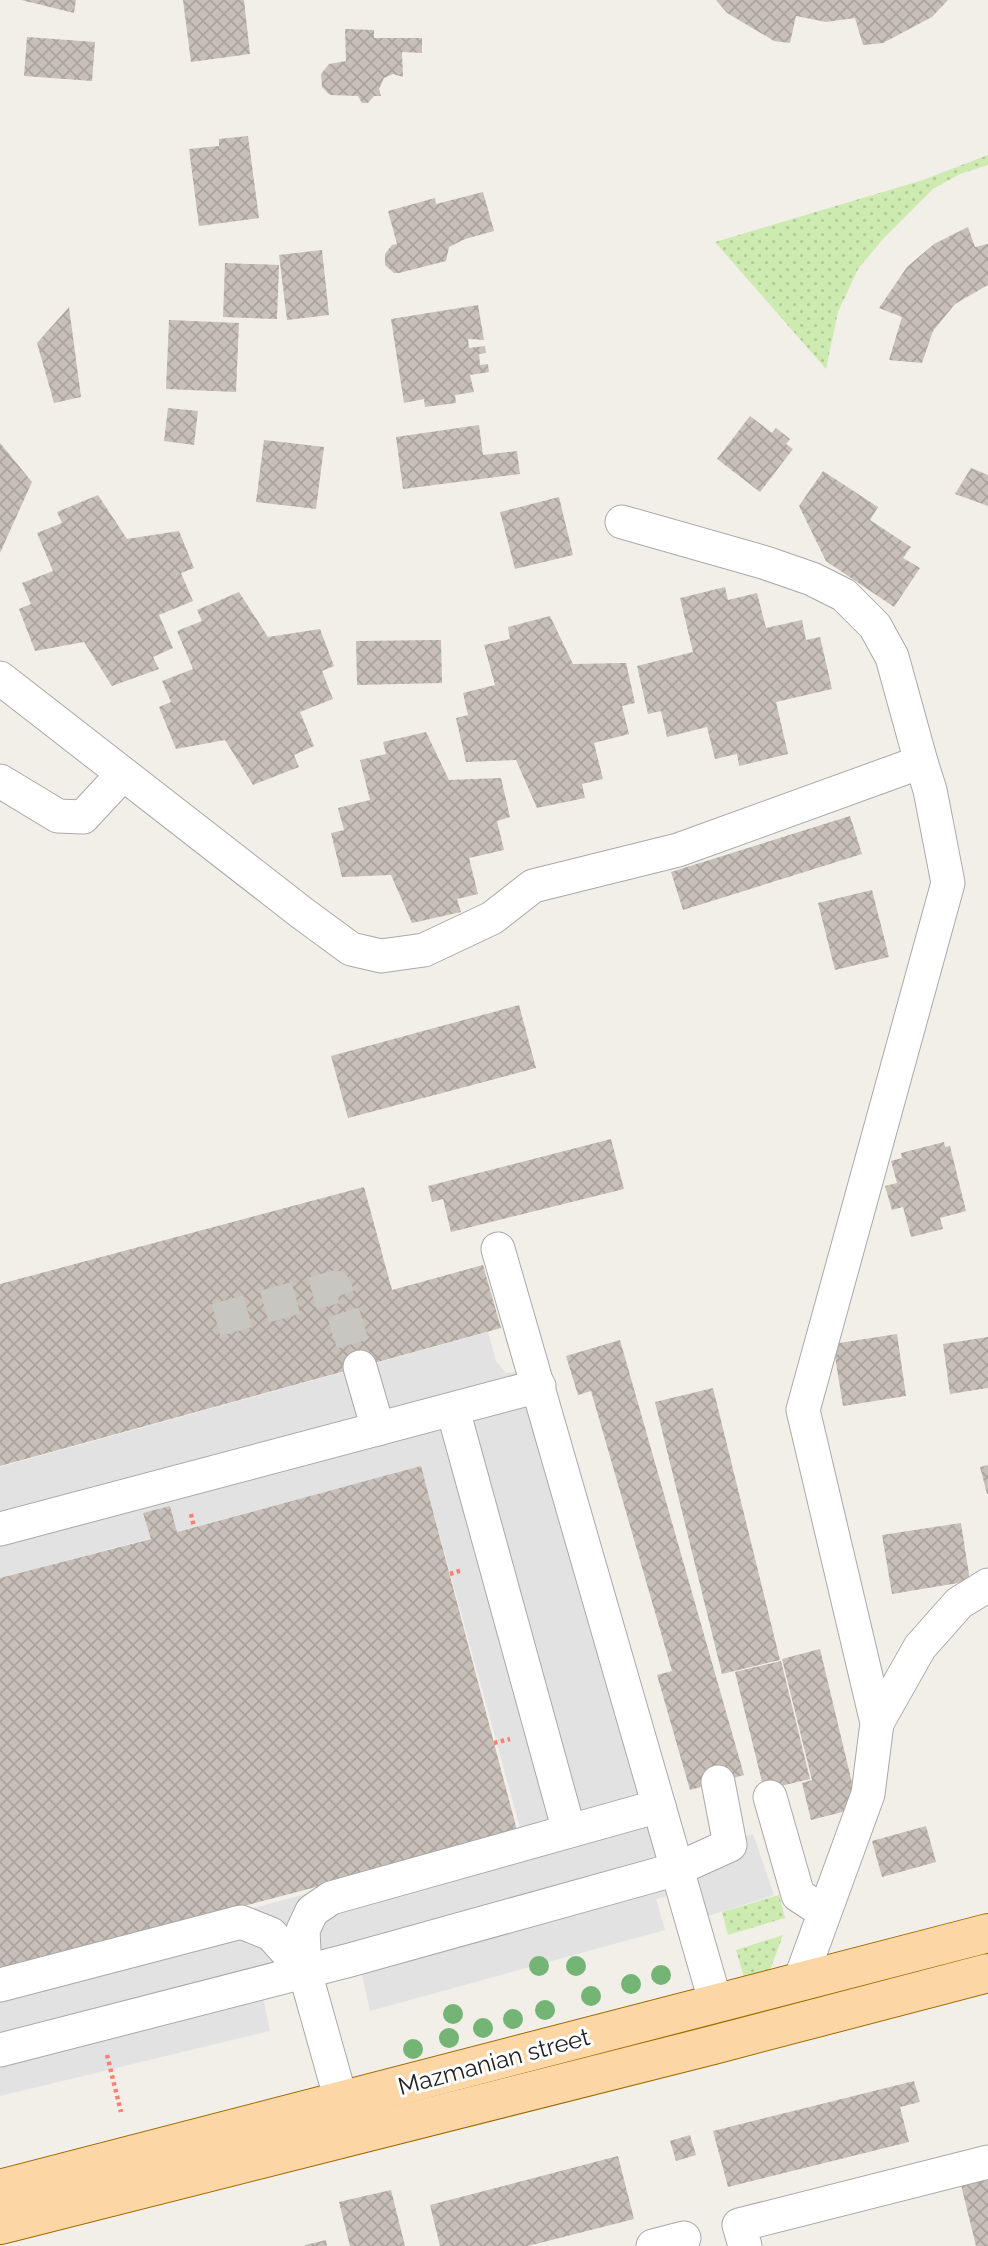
<svg xmlns="http://www.w3.org/2000/svg" width="988" height="2246" viewBox="0 0 988 2246" font-family="Raleway,sans-serif">
<defs>
<pattern id="grass-dots" width="8" height="8" patternUnits="userSpaceOnUse" patternTransform="scale(1.75)"><rect width="8" height="8" fill="#cdebb0"/><path d="M2 2h.1M6 6h.1" fill="none" stroke="#b0c997" stroke-width="1.8" stroke-linecap="round"/></pattern>
<pattern id="building-cross-hatch" width="8" height="8" patternUnits="userSpaceOnUse" patternTransform="scale(1.75)"><rect width="8" height="8" fill="#c7bfb8"/><path d="M0 0l8 8M0 8l8-8" fill="none" stroke="#aba49e"/></pattern>
</defs>
<rect width="100%" height="100%" fill="#f2efe9"/>
<g fill="url(#grass-dots)">
<polygon points="988,155 988,165 960,174 933,189 883,239 858,269 838,312 826,369 715,242 923,180"/>
<polygon points="779,1895 785,1918 728,1935 722,1912"/>
<polygon points="783,1935 769,1973 745,1980 736,1950"/>
</g>
<polygon fill="#e2e2e2" points="488,1332 496,1361 506,1373 549,1370 686,1853 753,1834 774,1895 705,1917 695,1889 656,1899 665,1930 370,2011 362,1975 263,1998 270,2031 0,2096 0,1977 522,1835 421,1467 0,1578 0,1467"/>
<g fill="url(#building-cross-hatch)">
<polygon points="21,0 76,0 74,13"/>
<polygon points="183,0 244,0 250,54 191,62"/>
<polygon points="716,0 948,0 932,17 883,43 863,45 855,18 826,22 796,16 790,43 774,41 727,13"/>
<polygon points="345,29 374,30 374,38 422,38 422,53 402,52 403,77 393,74 384,78 379,89 381,96 374,96 368,103 362,103 358,96 330,95 322,87 321,74 329,64 346,61"/>
<polygon points="27,37 95,42 92,81 24,76"/>
<polygon points="248,136 259,218 199,226 189,149 219,146 219,139"/>
<polygon points="483,192 494,231 465,239 449,247 446,261 399,273 394,273 385,265 385,254 392,245 397,244 388,211 435,198 436,204"/>
<polygon points="968,227 975,247 988,244 988,285 955,304 933,331 922,363 889,360 902,317 879,308 907,267 934,244"/>
<polygon points="322,250 329,315 287,320 279,255"/>
<polygon points="225,263 279,265 277,319 223,317"/>
<polygon points="478,305 484,340 468,339 469,348 485,346 486,353 479,354 480,365 488,364 489,372 470,375 474,392 455,395 456,403 425,407 424,399 404,403 391,319"/>
<polygon points="69,307 81,397 54,403 37,343"/>
<polygon points="169,320 239,323 236,392 166,389"/>
<polygon points="168,408 198,411 194,445 164,441"/>
<polygon points="750,416 772,433 776,428 790,439 786,444 793,449 760,492 717,459"/>
<polygon points="479,425 483,455 517,451 520,474 403,489 396,437"/>
<polygon points="264,440 324,447 316,509 256,502"/>
<polygon points="0,443 32,482 0,553"/>
<polygon points="971,468 988,475 988,506 955,494"/>
<polygon points="823,471 878,507 870,520 911,547 903,558 920,568 894,607 826,561 799,506"/>
<polygon points="98,495 127,539 179,531 194,568 181,573 193,601 159,615 173,648 153,657 159,669 112,686 84,642 35,651 19,609 31,604 22,583 53,571 37,533 62,523 57,512"/>
<polygon points="559,497 573,555 515,569 500,512"/>
<polygon points="725,587 728,600 757,593 766,628 802,620 806,640 820,637 832,689 776,702 788,754 739,766 737,754 715,759 707,727 667,737 661,711 648,714 637,666 693,652 680,598"/>
<polygon points="239,592 268,637 320,629 334,666 322,671 333,699 300,712 314,746 294,755 299,767 253,785 225,740 176,749 159,707 171,702 162,681 193,669 177,631 202,621 197,610"/>
<polygon points="550,616 573,664 626,663 635,703 622,706 629,734 594,743 603,779 582,784 585,798 537,808 516,760 466,762 456,718 468,715 463,693 495,685 484,645 510,639 508,627"/>
<polygon points="441,640 442,683 357,685 356,641"/>
<polygon points="426,732 449,780 501,778 510,817 497,821 504,850 469,858 478,894 457,899 461,912 412,923 391,875 342,877 331,833 344,830 338,808 370,800 360,760 386,754 383,742"/>
<polygon points="850,816 862,854 683,910 671,872"/>
<polygon points="872,890 889,957 835,970 818,903"/>
<polygon points="519,1005 536,1068 348,1118 331,1056"/>
<polygon points="611,1139 624,1189 451,1232 443,1199 432,1202 428,1186"/>
<polygon points="944,1142 945,1147 950,1146 966,1211 940,1218 943,1229 911,1237 903,1207 892,1210 885,1186 897,1183 891,1161 902,1158 901,1153"/>
<polygon points="364,1187 392,1290 483,1265 501,1328 0,1466 0,1284"/>
<polygon points="897,1334 906,1396 843,1406 833,1344"/>
<polygon points="988,1337 988,1388 950,1394 943,1344"/>
<polygon points="620,1340 744,1775 690,1790 657,1675 672,1671 591,1391 578,1395 566,1356"/>
<polygon points="713,1388 780,1660 722,1674 655,1402"/>
<polygon points="988,1465 988,1494 987,1494 980,1467"/>
<polygon points="421,1466 518,1834 0,1970 0,1578 151,1539 143,1513 170,1506 177,1532"/>
<polygon points="961,1523 970,1581 892,1594 882,1535"/>
<polygon points="820,1649 858,1808 811,1820 802,1783 812,1780 782,1659"/>
<polygon points="781,1661 810,1779 764,1790 735,1672"/>
<polygon points="926,1826 936,1862 882,1877 872,1841"/>
<polygon points="914,2081 920,2102 900,2107 909,2142 728,2187 713,2131"/>
<polygon points="690,2135 696,2155 676,2161 670,2141"/>
<polygon points="618,2156 634,2219 528,2246 440,2246 430,2205"/>
<polygon points="988,2178 988,2246 976,2246 961,2185"/>
<polygon points="391,2190 405,2246 350,2246 339,2202"/>
<polygon points="326,2240 327,2246 305,2246 305,2245"/>
</g>
<g fill="none" stroke-linecap="round" stroke-linejoin="round">
<polyline stroke="#c8c6c1" stroke-width="33" stroke-dasharray="33 17" stroke-linecap="butt" points="216,1320 335,1287 360,1367"/>
<defs>
<g id="minor">
<polyline points="622,522 766,563 812,579 844,595 875,626 892,657 921,762 930,790 948,883 803,1410 877,1723 868,1794 799,1983"/>
<polyline points="0,678 302,913 351,949 381,956 424,950 492,918 533,886 678,850 921,762"/>
<polyline points="0,781 58,816 83,817 122,775"/>
<polyline points="498,1249 716,2004"/>
<polyline points="360,1367 378,1429"/>
<polyline points="453,1410 569,1831"/>
<polyline points="0,1529 539,1386"/>
<polyline points="877,1723 920,1647 959,1603 988,1585"/>
<polyline points="770,1797 798,1895 824,1912"/>
<polyline points="0,1985 241,1922 271,1934 305,1972"/>
<polyline points="0,2050 350,1960 677,1869 730,1845 718,1782"/>
<polyline points="348,2125 305,1972 303,1930 312,1911 331,1898 659,1806"/>
<polyline points="653,2246 684,2238"/>
<polyline points="745,2246 739,2225 988,2162"/>
</g>
<g id="major">
<polyline points="0,2189 988,1933"/>
<polyline points="0,2225 713,2045 988,1973"/>
</g>
</defs>
<use href="#minor" stroke="#a9a9a9" stroke-width="35"/>
<use href="#major" stroke="#a06b00" stroke-width="40"/>
<g stroke="#fa8072" stroke-width="4.5" stroke-dasharray="3.5 3.5" stroke-linecap="butt">
<polyline points="191,1514 194,1527"/>
<polyline points="450,1574 462,1570"/>
<polyline points="494,1743 510,1739"/>
<polyline points="107,2055 121,2112"/>
</g>
<use href="#minor" stroke="#fff" stroke-width="33"/>
<use href="#major" stroke="#fcd6a4" stroke-width="38"/>
</g>
<g fill="#74b475">
<circle cx="539" cy="1966" r="10"/>
<circle cx="576" cy="1966" r="10"/>
<circle cx="661" cy="1975" r="10"/>
<circle cx="631" cy="1984" r="10"/>
<circle cx="591" cy="1996" r="10"/>
<circle cx="545" cy="2010" r="10"/>
<circle cx="453" cy="2014" r="10"/>
<circle cx="513" cy="2019" r="10"/>
<circle cx="483" cy="2028" r="10"/>
<circle cx="449" cy="2038" r="10"/>
<circle cx="413" cy="2049" r="10"/>
</g>
<g text-anchor="middle" stroke-width="6" stroke-linejoin="round" paint-order="stroke">
<g font-size="24" fill="#222" stroke="#fff">
<text transform="translate(494 2062) rotate(-15)" y="8">Mazmanian street</text>
</g>
</g>
</svg>
